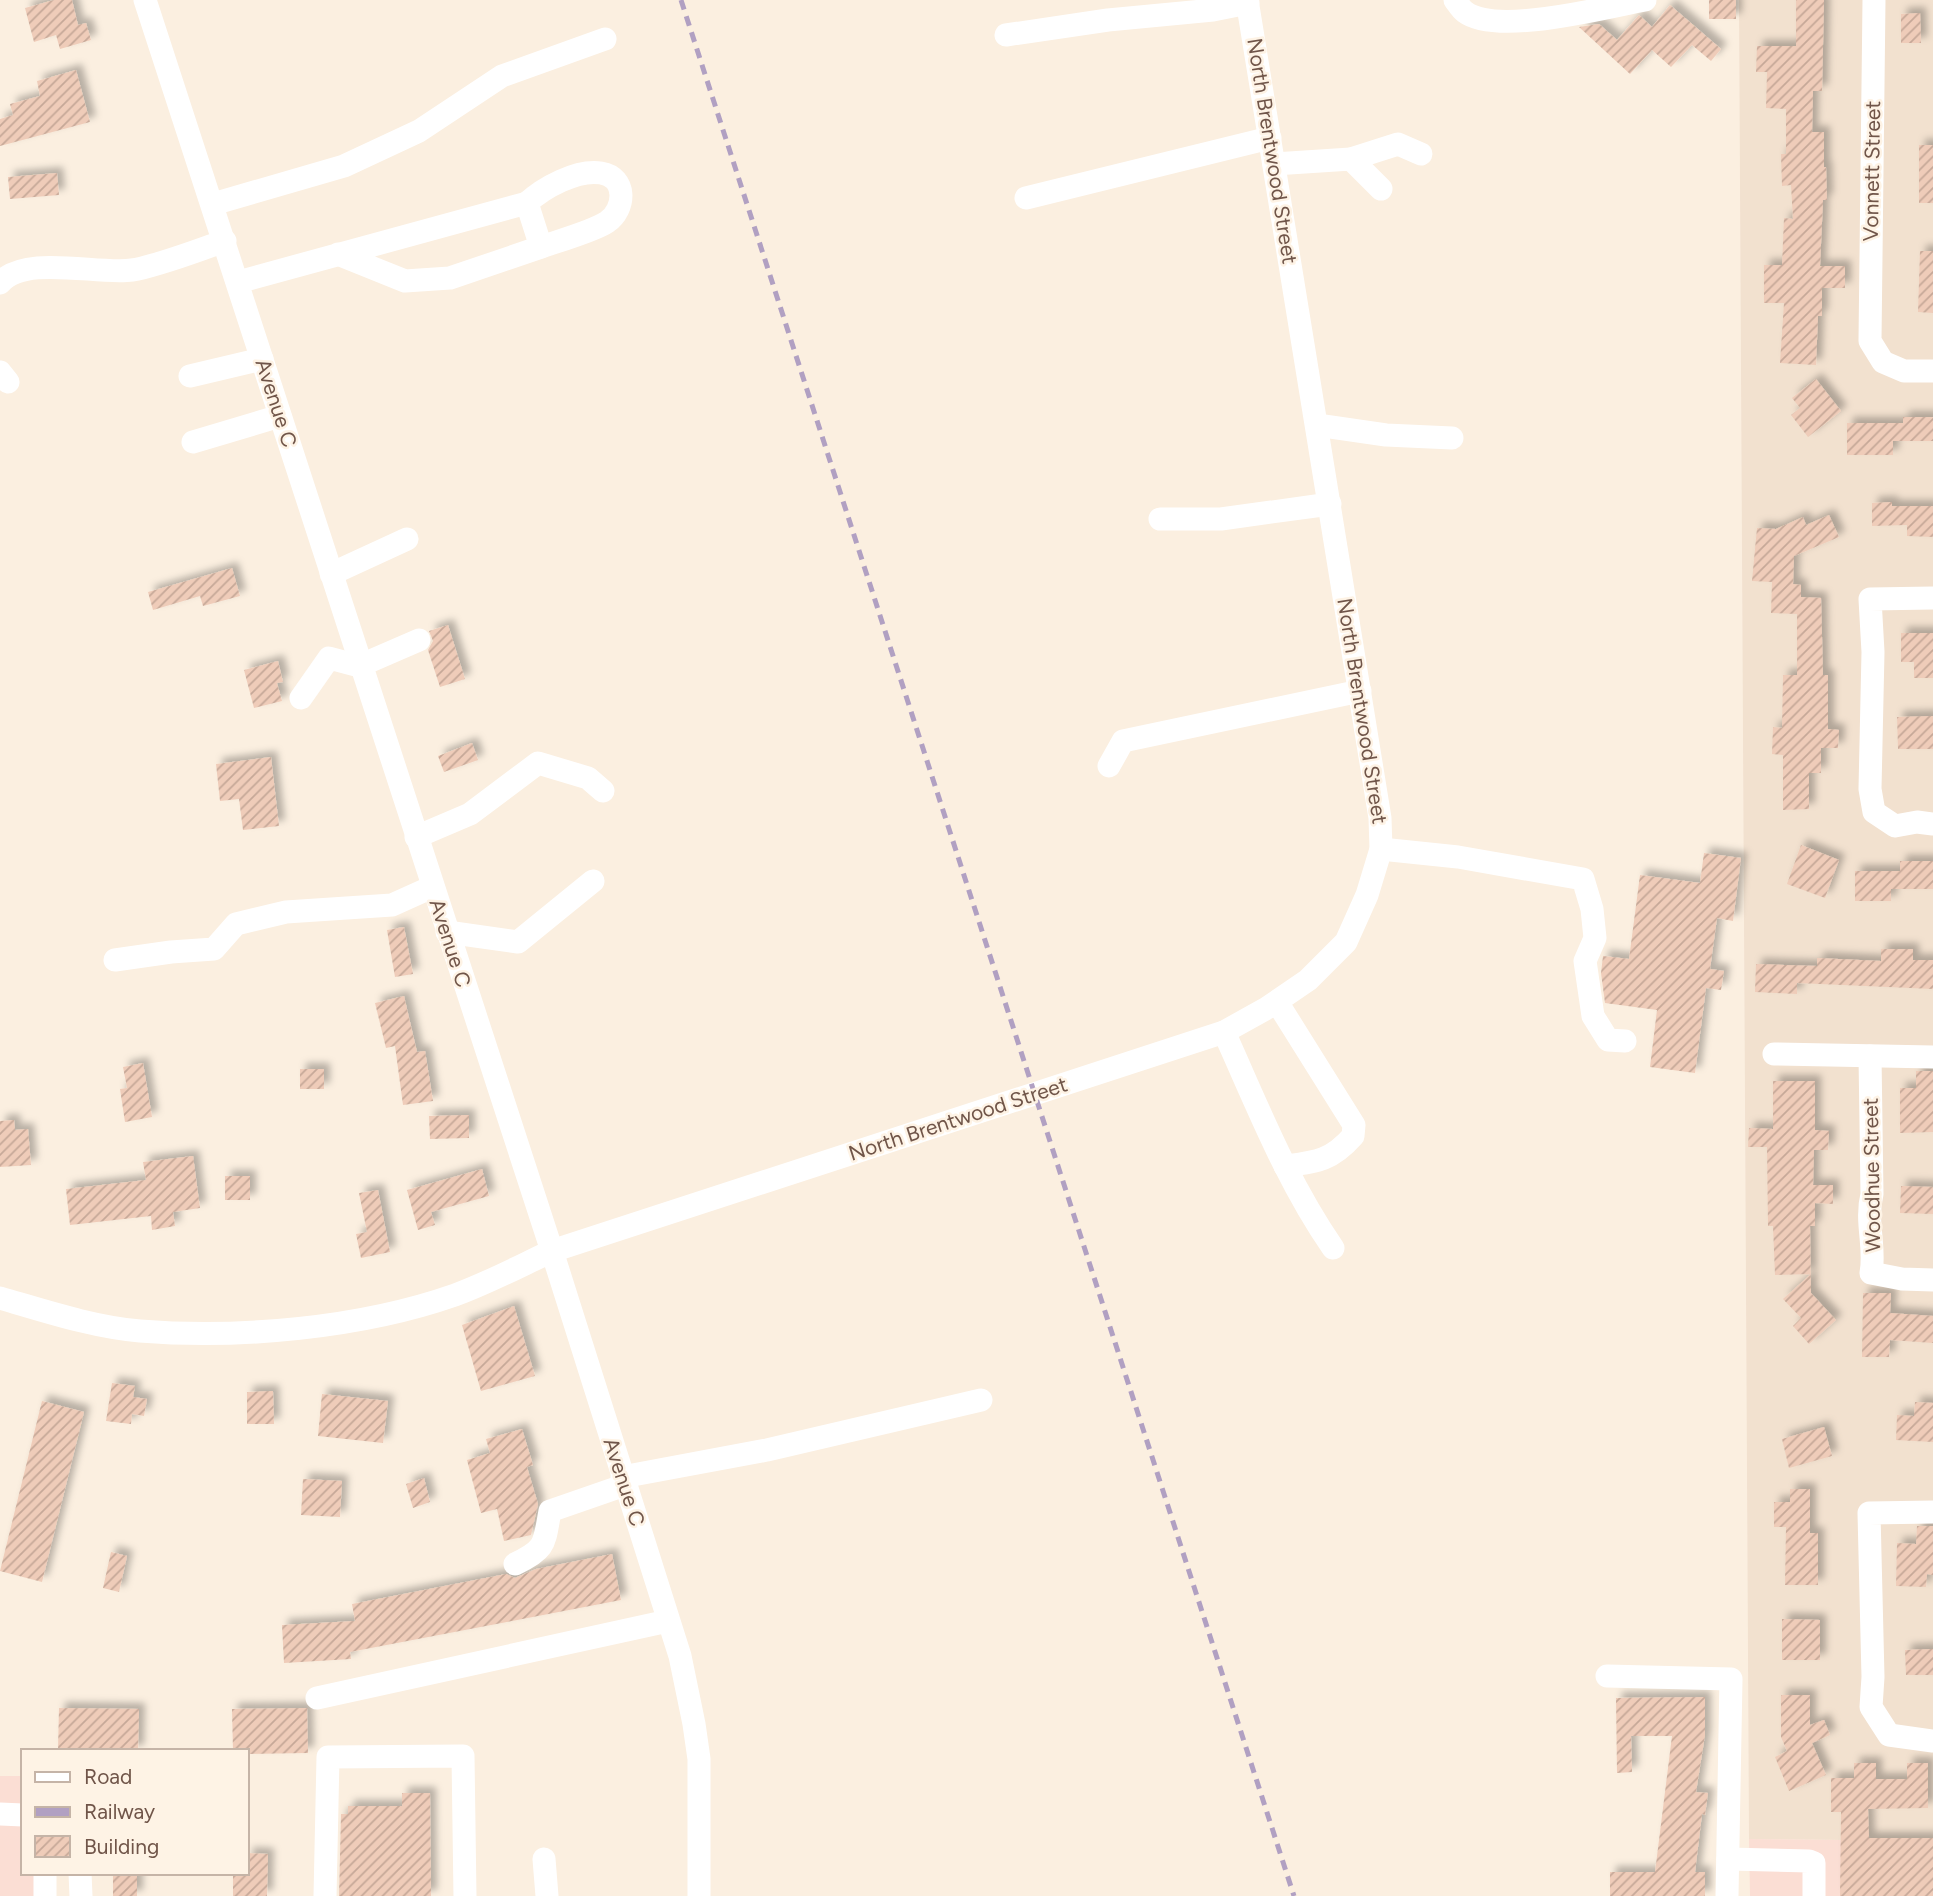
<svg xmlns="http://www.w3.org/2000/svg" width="1933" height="1896" viewBox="0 0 1933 1896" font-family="Figtree,sans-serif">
<defs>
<pattern id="building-hatch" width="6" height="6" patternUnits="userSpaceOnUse" patternTransform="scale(1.75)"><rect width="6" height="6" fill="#efccb9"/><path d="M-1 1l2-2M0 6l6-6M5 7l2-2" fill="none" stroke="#c6a898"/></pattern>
<filter id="shadow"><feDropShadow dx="6" dy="-6" stdDeviation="3.5" flood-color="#0004"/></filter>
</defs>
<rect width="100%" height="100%" fill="#fbefe0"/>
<polygon fill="#f2e1cf" points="1739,0 1933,0 1933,1841 1749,1839"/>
<g fill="#fbded4">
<polygon points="0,1776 23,1776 23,1873 53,1873 52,1896 0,1896"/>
<polygon points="1749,1839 1933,1841 1933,1896 1750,1896"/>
</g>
<g fill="url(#building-hatch)" filter="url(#shadow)">
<polygon points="54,0 72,0 78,25 86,23 91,40 60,49 56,35 34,42 25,8"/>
<rect x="1709" y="0" width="27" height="19"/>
<polygon points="1796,0 1824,0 1822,91 1813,91 1812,132 1824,132 1824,167 1826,167 1827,200 1823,200 1820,266 1845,266 1845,288 1822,288 1822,316 1818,316 1816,365 1780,363 1784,303 1764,303 1764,265 1782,265 1784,218 1793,219 1791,185 1782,186 1781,154 1786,154 1786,109 1766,108 1767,72 1756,72 1757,46 1796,46"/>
<polygon points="1670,5 1721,49 1711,61 1692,45 1671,67 1652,50 1630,74 1579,27 1599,24 1617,40 1639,15 1652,27"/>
<polygon points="1920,13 1921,43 1901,43 1901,14"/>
<polygon points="76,70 90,122 0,146 0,119 13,115 10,104 40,96 37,81"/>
<rect x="1919" y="145" width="14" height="58"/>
<polygon points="57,173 59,195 10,199 8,177"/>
<polygon points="1920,251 1933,251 1933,313 1918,312"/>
<polygon points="1816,379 1841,411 1808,437 1791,415 1800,408 1792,398"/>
<polygon points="1903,417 1933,417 1933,441 1893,441 1893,455 1847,455 1847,423 1903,423"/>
<polygon points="1892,502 1892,506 1933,506 1933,537 1907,536 1907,525 1872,526 1872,503"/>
<polygon points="1829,515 1839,537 1794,556 1793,584 1801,585 1801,597 1821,598 1823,675 1828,675 1828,729 1839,730 1838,748 1821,748 1821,773 1809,773 1809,809 1783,810 1783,755 1772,754 1773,727 1782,728 1783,675 1797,675 1797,614 1771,613 1772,582 1752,581 1757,528 1776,529 1803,517 1806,525"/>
<polygon points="232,568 240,596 203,606 200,596 153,610 148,592"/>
<polygon points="448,625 465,679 440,687 428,650 433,641 429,631"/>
<polygon points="1901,633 1933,633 1933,678 1914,678 1914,662 1901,662"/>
<polygon points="278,661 283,682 277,683 282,701 254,708 244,670"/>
<polygon points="1933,716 1933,749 1898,749 1897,717"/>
<polygon points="472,743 478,760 444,772 438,756"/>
<polygon points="271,757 279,826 243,830 239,799 220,801 216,764"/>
<polygon points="1801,845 1839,860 1825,898 1787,884"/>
<polygon points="1704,853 1741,858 1733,921 1717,918 1710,969 1724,971 1721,990 1706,988 1695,1073 1650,1067 1657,1010 1605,1003 1601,973 1603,956 1629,959 1640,875 1700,883"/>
<polygon points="1900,861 1933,861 1933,889 1891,889 1891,901 1855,901 1855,871 1900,871"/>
<polygon points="404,927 413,974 395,977 387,930"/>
<polygon points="1881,949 1913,949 1913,960 1933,960 1933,989 1797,983 1797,994 1755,992 1756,964 1817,966 1817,958 1881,961"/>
<polygon points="404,996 417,1052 425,1051 433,1101 403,1105 395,1046 386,1048 375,1003"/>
<polygon points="143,1063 152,1117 125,1122 120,1089 127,1088 123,1067"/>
<rect x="300" y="1069" width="24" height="20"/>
<polygon points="1916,1071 1933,1071 1933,1132 1900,1133 1900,1088 1916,1088"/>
<polygon points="1773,1081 1815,1081 1815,1130 1829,1131 1828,1150 1814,1150 1813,1185 1833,1185 1833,1204 1815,1203 1815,1226 1810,1226 1811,1293 1836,1320 1809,1344 1793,1326 1801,1318 1783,1299 1811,1274 1775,1275 1773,1226 1768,1226 1767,1147 1748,1147 1749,1128 1773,1129"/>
<polygon points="469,1115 469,1138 430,1139 429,1116"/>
<polygon points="14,1120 15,1130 28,1129 31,1165 0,1167 0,1121"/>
<polygon points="193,1156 200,1208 173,1212 175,1226 152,1230 151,1216 70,1225 66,1189 146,1180 143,1162"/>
<polygon points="482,1169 489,1196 431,1212 435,1225 418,1230 407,1190"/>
<rect x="225" y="1176" width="25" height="24"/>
<polygon points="1901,1186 1933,1187 1933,1214 1900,1213"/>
<polygon points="378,1190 390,1252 361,1258 356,1234 367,1232 359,1193"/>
<polygon points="1863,1293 1891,1293 1890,1313 1933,1316 1933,1343 1890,1340 1889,1357 1862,1357"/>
<polygon points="514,1306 535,1376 481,1391 462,1325"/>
<polygon points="112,1383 135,1386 133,1397 147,1399 144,1416 132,1414 131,1424 106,1421"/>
<polygon points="273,1391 274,1424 247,1424 247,1392"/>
<polygon points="322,1394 388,1401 383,1443 318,1436"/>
<polygon points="42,1401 84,1412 42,1582 0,1571"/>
<polygon points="1915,1402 1933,1403 1933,1442 1896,1440 1897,1415 1914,1416"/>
<polygon points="1824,1427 1832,1456 1789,1468 1782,1439"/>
<polygon points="522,1429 533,1465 527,1467 538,1504 531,1535 504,1541 497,1509 481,1513 467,1460 490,1453 486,1439"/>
<polygon points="424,1478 430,1502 413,1508 406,1484"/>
<polygon points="303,1479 342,1481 340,1517 301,1515"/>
<polygon points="1790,1489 1810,1489 1810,1533 1818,1533 1818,1585 1785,1585 1786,1527 1774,1527 1774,1502 1790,1502"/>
<polygon points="1917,1526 1933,1526 1933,1575 1927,1574 1926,1587 1896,1586 1897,1543 1916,1544"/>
<polygon points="111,1552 127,1556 119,1592 103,1588"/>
<polygon points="612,1554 621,1600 350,1652 351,1659 284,1663 282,1625 355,1621 352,1604 506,1574 515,1578 536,1569"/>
<polygon points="1782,1619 1820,1620 1820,1660 1782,1660"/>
<polygon points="1933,1649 1933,1675 1906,1675 1905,1650"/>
<polygon points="1781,1695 1810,1695 1810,1725 1824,1720 1830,1735 1812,1743 1826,1775 1789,1791 1775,1757 1787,1751 1781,1737"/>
<polygon points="1705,1697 1705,1735 1696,1792 1708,1793 1705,1815 1702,1814 1695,1872 1705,1872 1705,1896 1610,1896 1610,1872 1655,1872 1672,1736 1631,1736 1632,1772 1617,1773 1616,1698"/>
<polygon points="59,1708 139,1709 138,1751 58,1750"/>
<polygon points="307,1708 308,1753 247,1754 247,1751 233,1751 232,1709"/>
<polygon points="1854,1763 1876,1763 1876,1779 1907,1779 1907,1763 1928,1763 1928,1808 1868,1809 1869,1838 1933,1838 1933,1896 1840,1896 1841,1812 1831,1812 1831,1778 1854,1778"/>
<polygon points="402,1793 430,1793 431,1896 339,1896 341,1814 348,1814 348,1806 402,1806"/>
<polygon points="247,1853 268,1854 267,1896 233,1896 233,1873 247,1873"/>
<rect x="113" y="1873" width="24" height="23"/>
</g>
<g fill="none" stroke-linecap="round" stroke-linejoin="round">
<g stroke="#fff" stroke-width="23">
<polyline points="145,0 552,1251 680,1656 694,1724 699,1759 699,1896"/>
<path d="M1455 0C1458 4 1461 9 1465 12 1497 36 1606 7 1645 0"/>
<polyline points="1874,0 1870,341 1883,362 1904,371 1933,371"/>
<polyline points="1006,35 1108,20 1213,10 1248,3"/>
<polyline points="1351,159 1398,144 1421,154"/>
<polyline points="1274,164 1351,159 1381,189"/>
<polyline points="1026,198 1270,138"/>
<path d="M527 203C543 188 577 169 601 173 627 177 626 209 607 222 594 231 558 241 541 247"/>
<polyline points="213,204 344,166 419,131 502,76 605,39"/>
<polyline points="238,282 527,203 541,247 450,278 405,281 338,254"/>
<path d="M0 283C25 254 97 275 132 270 158 266 198 250 225 241"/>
<polyline points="0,372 8,382"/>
<polyline points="190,376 262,359"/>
<polyline points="1317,425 1386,435 1452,438"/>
<polyline points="193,442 280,416"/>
<polyline points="1160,519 1221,519 1330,504"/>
<polyline points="331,574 407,539"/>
<polyline points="1933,598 1870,599 1873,652 1870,789 1874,812 1895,826 1917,822 1933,824"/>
<polyline points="301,698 329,658 359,666 419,640"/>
<polyline points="1109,766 1123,741 1360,691"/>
<polyline points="416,837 470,814 538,763 588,778 603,791"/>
<polyline points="1381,849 1458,857 1583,879 1592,909 1595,938 1585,961 1593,1016 1608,1040 1625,1041"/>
<polyline points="447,932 518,942 593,881"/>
<polyline points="115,960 171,952 214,949 236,924 286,912 392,905 432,887"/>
<path d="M1277 1002 1354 1125 1353 1136C1331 1161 1316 1162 1285 1166"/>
<path d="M1224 1032C1257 1105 1287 1182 1333 1248"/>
<polyline points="1774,1054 1933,1057"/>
<path d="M1870 1056 1872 1194C1865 1223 1876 1247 1871 1273L1902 1279 1933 1280"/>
<path d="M0 1298C45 1311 93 1327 140 1331 239 1339 361 1328 455 1295 488 1283 520 1266 552 1251L1224 1032 1267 1008 1308 980 1346 942 1367 895 1381 849 1380 818 1247 0"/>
<polyline points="622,1477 767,1450 981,1400"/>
<polyline points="1933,1512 1869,1513 1873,1677 1871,1707 1889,1735 1933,1741"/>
<path d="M515 1564C547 1549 544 1543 550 1511L625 1485"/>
<polyline points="1607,1676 1731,1679 1727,1896"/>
<polyline points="317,1698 668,1621"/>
<polyline points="0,1814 23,1815"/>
<polyline points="544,1859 547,1896"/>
<polyline points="1728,1859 1809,1861 1814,1863 1814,1896"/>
<polyline points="80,1873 81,1896"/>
<polyline points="45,1896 45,1873"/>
<polyline points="325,1896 328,1757 463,1756 465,1896"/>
</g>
<polyline stroke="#b1a0c2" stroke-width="5" stroke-dasharray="10 7" stroke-linecap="butt" points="681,0 1294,1896"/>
</g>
<g text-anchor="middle" stroke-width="5" stroke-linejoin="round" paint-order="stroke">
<g font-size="21" fill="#705549" stroke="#fef3e5">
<text transform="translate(1272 151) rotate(81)" y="7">North Brentwood Street</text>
<text transform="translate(1872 171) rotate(-89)" y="7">Vonnett Street</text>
<text transform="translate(276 403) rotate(72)" y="7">Avenue C</text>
<text transform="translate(1362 711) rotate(81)" y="7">North Brentwood Street</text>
<text transform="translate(450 943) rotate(72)" y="7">Avenue C</text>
<text transform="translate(958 1119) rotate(-18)" y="7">North Brentwood Street</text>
<text transform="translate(1872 1175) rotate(-91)" y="7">Woodhue Street</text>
<text transform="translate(624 1482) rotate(72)" y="7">Avenue C</text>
</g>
</g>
<rect x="21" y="1749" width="228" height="126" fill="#fef3e5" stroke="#c5b4a7" stroke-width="2"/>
<rect x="35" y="1772" width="35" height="10" fill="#ffffff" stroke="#c5b4a7" stroke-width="2"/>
<text x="84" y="1784" font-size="21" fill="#705549">Road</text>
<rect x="35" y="1807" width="35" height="10" fill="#b1a0c2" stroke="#c5b4a7" stroke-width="2"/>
<text x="84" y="1819" font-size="21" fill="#705549">Railway</text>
<rect x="35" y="1836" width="35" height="21" fill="url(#building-hatch)" stroke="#c5b4a7" stroke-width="2"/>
<text x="84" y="1854" font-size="21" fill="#705549">Building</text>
</svg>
